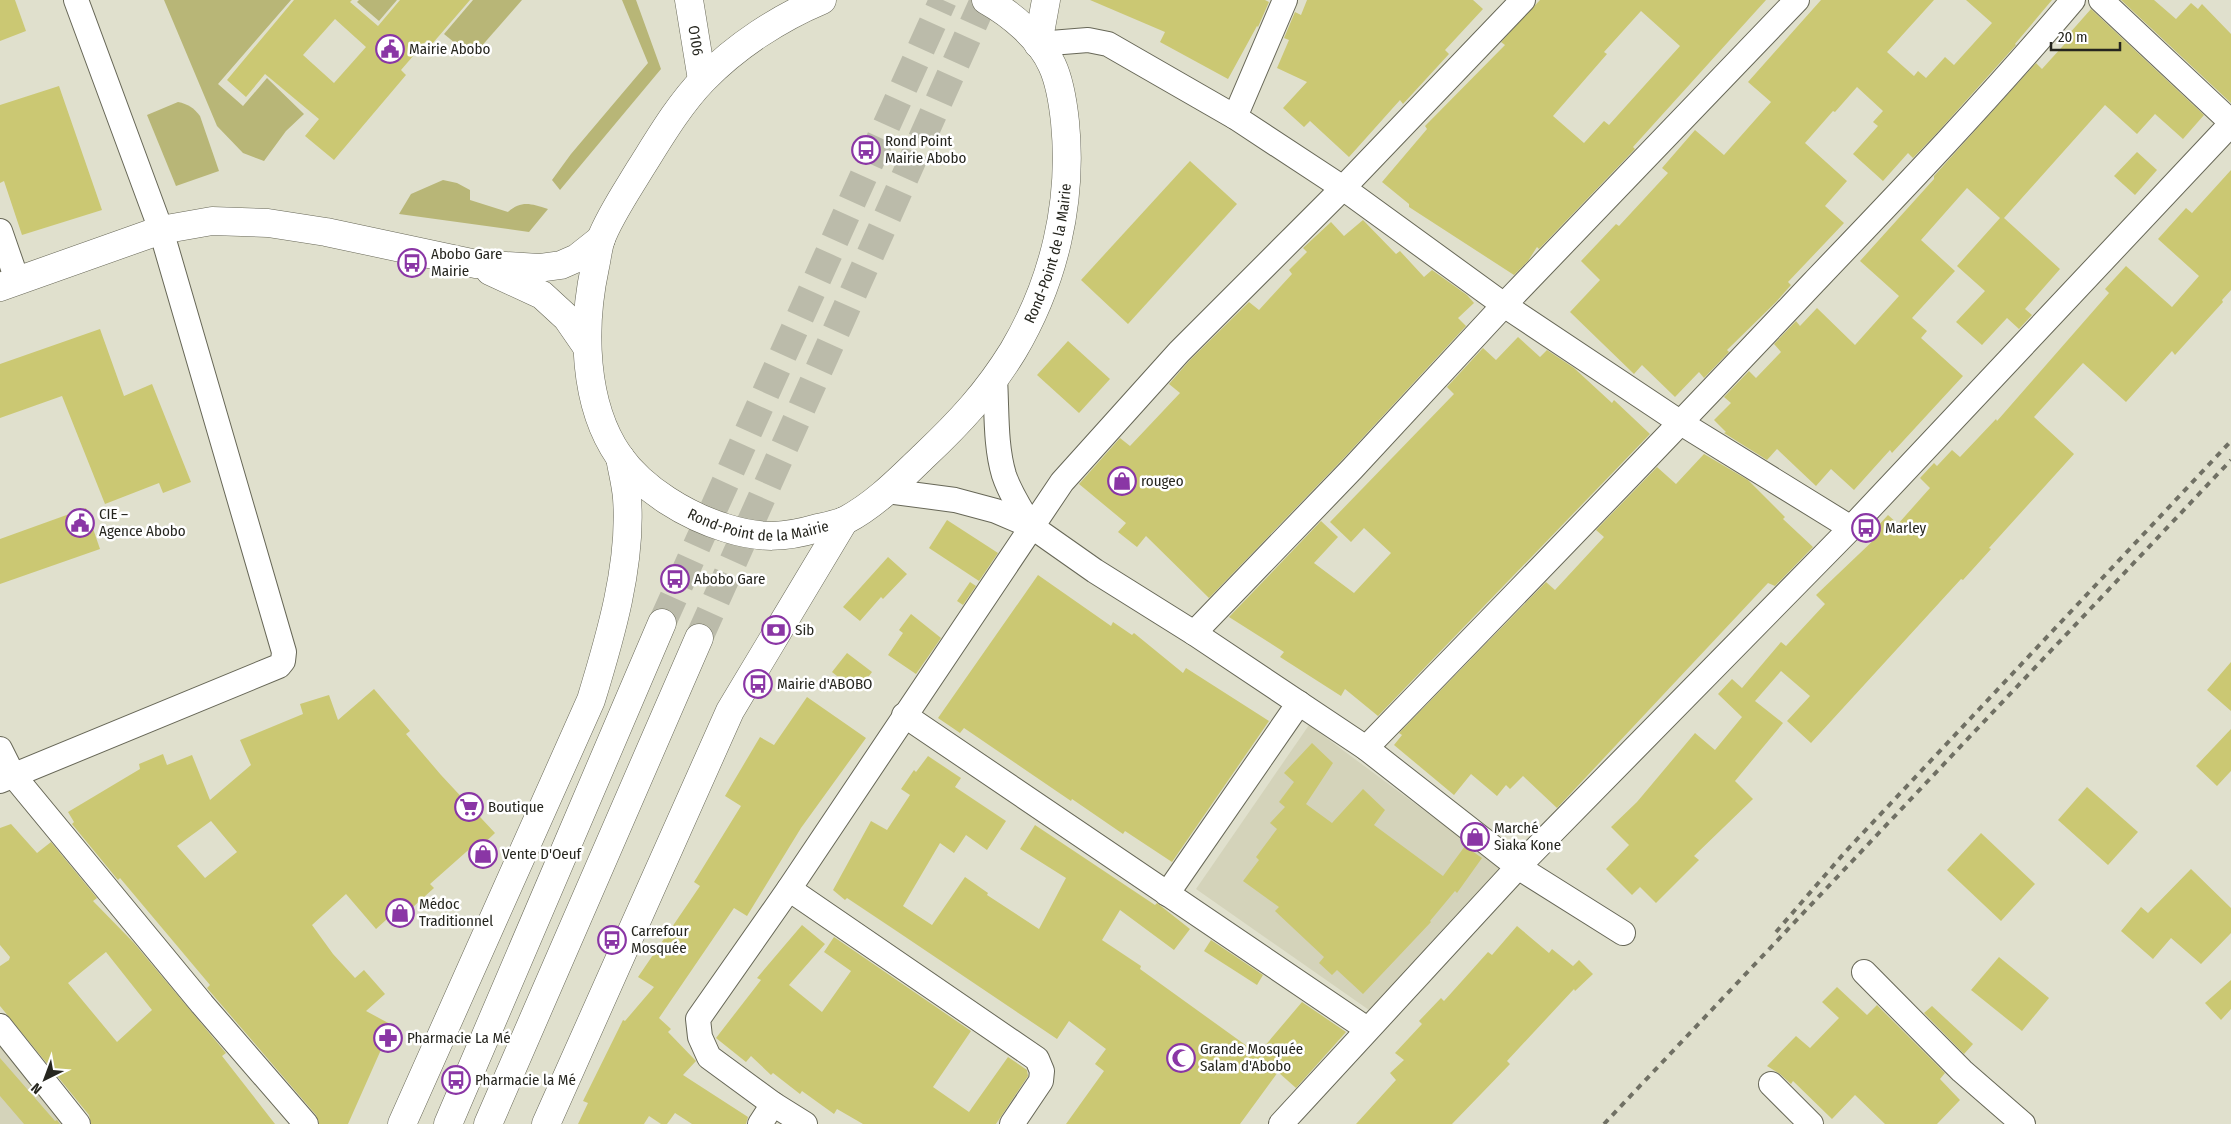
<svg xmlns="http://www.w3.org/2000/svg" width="2231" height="1124" viewBox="0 0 2231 1124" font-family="'Fira Sans Condensed',sans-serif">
<rect width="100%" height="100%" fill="#e0e0cd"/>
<g fill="#d4d3ba">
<polygon points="1309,725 1503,869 1369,1010 1196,889"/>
<polygon points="0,1042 63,1124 0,1124"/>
</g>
<g fill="#b8b677">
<polygon points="164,0 291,0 218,84 243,106 267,78 304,114 286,131 264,161 243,153 217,126"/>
<polygon points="359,0 397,0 379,21 357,2"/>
<polygon points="473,0 522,0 472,57 444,34"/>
<polygon points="622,0 636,0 661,69 560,190 552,180 571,154 648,63"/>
<path d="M178 102C188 104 194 108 200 116L219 171 176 186 147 115Z"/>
<path d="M443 180 457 183 470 190V200L508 212C522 200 531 204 548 209L529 232 399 214 411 194Z"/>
</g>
<g fill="#cbc873" fill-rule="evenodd">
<polygon points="0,0 15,0 26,31 0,41"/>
<path d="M294 0H352L350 2 378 26 400 0H470L432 44 427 40 401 70 406 75 334 160 305 136 319 119 265 74 246 97 227 80ZM335 19 366 47 334 83 303 55Z"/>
<polygon points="1090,0 1265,0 1269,2 1258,27 1257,26 1228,79 1160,42 1165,32"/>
<polygon points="1307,0 1473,0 1483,9 1445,50 1449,54 1403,104 1400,100 1349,157 1310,121 1304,127 1283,108 1307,82 1277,68 1289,40 1284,38 1295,12 1301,15"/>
<path d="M1540 0H1766L1633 147 1635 149 1539 249 1537 247 1528 261 1514 275 1409 207V204L1382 182 1427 129 1425 126 1505 45 1501 42ZM1641 11 1680 46 1609 125 1604 121 1584 143 1553 116 1607 54 1604 52Z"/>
<polygon points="1821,0 1934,0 1887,52 1914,76 1918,71 1926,78 1945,57 1954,65 1992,23 1966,0 2052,0 2015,44 2016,45 1936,134 1913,158 1908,153 1883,181 1853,154 1878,126 1873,122 1883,111 1857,87 1835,112 1833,111 1805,143 1847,181 1825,206 1844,223 1788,282 1791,285 1776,302 1727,350 1729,352 1704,378 1699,372 1675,397 1642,365 1634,374 1570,312 1600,280 1581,261 1616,224 1619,226 1668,173 1662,168 1695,130 1724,155 1771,102 1748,82"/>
<polygon points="2121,0 2154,0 2176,19 2191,3 2198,9 2202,4 2231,34 2231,103"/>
<polygon points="2091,9 2204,115 2183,139 2155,114 2137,134 2105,105 2004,218 2060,269 2025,309 2032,315 2019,329 2007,318 1982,345 1956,322 1985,291 1957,266 2000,218 1967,188 1921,240 1955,271 1912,318 1927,331 1921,338 1963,376 1892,453 1890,450 1854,490 1831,469 1816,486 1777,449 1767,460 1724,433 1726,432 1714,420 1731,403 1724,397 1749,371 1756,378 1781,352 1774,344 1796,321 1800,326 1817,308 1855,345 1899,296 1860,261 1934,179 1934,176 2036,63 2042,69 2071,37 2068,35"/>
<polygon points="59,86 102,210 22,235 4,181 0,183 0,105"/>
<polygon points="2137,152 2157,170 2135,195 2114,176"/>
<polygon points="1190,161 1237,204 1128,324 1081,280"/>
<polygon points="2231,170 2231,290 2222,300 2223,302 2175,355 2172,351 2126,402 2083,363 2034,417 2074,454 1989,548 1991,549 1963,580 1961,579 1811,743 1787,721 1810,696 1781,671 1755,701 1783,723 1735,781 1753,799 1694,856 1699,860 1656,903 1640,887 1632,895 1606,869 1629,845 1611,827 1637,802 1695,733 1715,750 1742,717 1718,694 1732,679 1742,688 1781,642 1786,646 1825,604 1816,595 1880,534 1875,529 1888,515 1898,524 1930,488 1920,478 1934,463 1937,466 1952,450 1960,457 1996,419 1997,421 2109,293 2105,289 2126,266 2172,307 2199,276 2158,239 2186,208 2192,213"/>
<polygon points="1363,220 1396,254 1400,251 1424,277 1432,270 1467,295 1474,303 1458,318 1466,326 1342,460 1209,598 1146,536 1137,547 1118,532 1126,523 1079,484 1120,438 1130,446 1180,393 1169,384 1189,361 1249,302 1259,310 1292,274 1289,270 1307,252 1303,248 1331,222 1344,236"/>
<polygon points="100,329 124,396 152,384 191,482 163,493 159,483 105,504 62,396 0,418 0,364"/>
<polygon points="1518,337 1540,357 1547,350 1574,368 1612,403 1614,400 1650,434 1378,716 1345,689 1341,696 1280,657 1284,652 1229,617 1321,521 1338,537 1314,563 1354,593 1391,553 1364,528 1351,542 1330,522 1454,394 1447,387 1483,348 1496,360"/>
<polygon points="1068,341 1110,379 1079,413 1037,375"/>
<polygon points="1704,454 1748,480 1785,517 1783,519 1813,547 1775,586 1768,583 1557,808 1523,776 1510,789 1506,785 1497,796 1471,774 1454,795 1394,745 1402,735 1399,733 1546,582 1555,590 1604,537 1596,530 1657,467 1676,484"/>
<polygon points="86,508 100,549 0,584 0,539"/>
<polygon points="947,520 998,553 979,581 929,548"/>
<polygon points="888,557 907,574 883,599 881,597 860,621 843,607"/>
<polygon points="1038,575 1111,626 1113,622 1132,635 1134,633 1183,673 1186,668 1269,721 1172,862 1125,831 1123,834 1072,799 1071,801 964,728 960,733 938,718"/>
<polygon points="970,582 976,586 963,605 957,601"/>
<polygon points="911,614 941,638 916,674 888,655 903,633 899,630"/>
<polygon points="847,653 872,672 857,692 832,672"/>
<polygon points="2231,662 2231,711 2207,690"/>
<path d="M374 689 410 731 406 734 441 775 495 833 478 849 474 845 430 884 434 888 413 907 407 901 376 929 346 894 312 925 333 954 355 978 364 970 385 994 366 1011 392 1025 348 1124H319L316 1115 207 988 210 985 120 878 118 880 72 824 74 822 68 812 140 769 139 764 163 754 167 765 192 755 210 800 251 765 240 740 303 714 300 704 329 695 338 720ZM211 821 237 852 205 878 177 846Z"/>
<polygon points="807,697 866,738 801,828 747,916 734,908 659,1018 671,1029 668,1032 696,1061 683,1075 748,1117 746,1124 692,1124 675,1113 667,1124 661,1124 649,1116 644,1124 578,1124 588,1103 583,1101 623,1020 625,1021 654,987 638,977 700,886 694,882 741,806 725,796 760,737 774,745"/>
<polygon points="2231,729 2231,771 2217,786 2196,766"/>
<polygon points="1312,743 1333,763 1306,804 1332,823 1363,789 1385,810 1374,825 1443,876 1465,846 1482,858 1457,893 1455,891 1430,921 1431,922 1363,994 1337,970 1332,975 1319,963 1324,957 1275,911 1279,907 1243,881 1259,860 1256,857 1277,829 1270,823 1285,807 1279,802 1294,782 1284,773"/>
<polygon points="928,756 961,778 955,787 1006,821 987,850 966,835 954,853 940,843 903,906 932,925 965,877 988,893 987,895 1039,929 1066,878 1020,849 1035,825 1155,905 1157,903 1190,929 1174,950 1120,910 1102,940 1141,966 1140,969 1258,1054 1302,1002 1346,1032 1296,1088 1278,1072 1240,1124 1066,1124 1104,1071 1095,1064 1106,1049 1069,1021 1057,1039 898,932 847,898 845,900 833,890 871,821 887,830 910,795 901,789 914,770 916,772"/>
<polygon points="2087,787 2138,832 2108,865 2058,820"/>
<path d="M11 824 37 853 51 842 97 898 93 901 134 943 226 1053 222 1056 275 1124H91L89 1115 0 1006V966L9 960 10 957 0 945V828ZM106 952 152 1010 117 1042 68 983Z"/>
<polygon points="1981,833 2035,884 2001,921 1947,870"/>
<polygon points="2191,869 2231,908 2231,933 2201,964 2171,938 2153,959 2121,931 2141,907 2148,913"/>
<polygon points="802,925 825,944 789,985 822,1012 851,971 824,952 834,937 971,1031 933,1087 969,1112 1008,1057 1027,1070 1028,1076 996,1124 863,1124 837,1109 834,1114 802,1091 800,1094 773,1073 771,1075 751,1056 746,1062 716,1038 761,980 757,978"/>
<polygon points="1517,926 1549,953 1552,949 1573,966 1579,960 1593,974 1575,991 1574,989 1507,1061 1510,1064 1452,1124 1356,1124 1396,1080 1390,1073 1404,1060 1395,1053 1422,1024 1419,1021 1441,998 1444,1001 1488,952 1492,955"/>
<polygon points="1211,940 1263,975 1257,985 1204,951"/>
<polygon points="1999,957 2049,998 2022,1031 1971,990"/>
<polygon points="2231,980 2231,1009 2221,1020 2205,1003"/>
<polygon points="1837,987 1867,1015 1877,1005 1945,1073 1940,1079 1960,1100 1937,1124 1885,1124 1855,1095 1832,1119 1793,1081 1791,1084 1780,1074 1767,1066 1796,1036 1810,1048 1839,1018 1822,1002"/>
<polygon points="1932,1006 1973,1044 1964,1054 1924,1013"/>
<polygon points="0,1058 55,1121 57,1120 60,1124 24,1124 0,1096"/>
</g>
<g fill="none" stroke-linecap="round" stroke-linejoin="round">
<g stroke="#bba" stroke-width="28" stroke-dasharray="28 14" stroke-linecap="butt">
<polyline points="662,623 943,0"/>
<polyline points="699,638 984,0"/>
</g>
<defs>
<g id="minor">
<polyline points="2101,0 2231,122"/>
<polyline points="1038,44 1088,40 1108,44 1235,117 1343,188 1504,305 1681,423 1851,528"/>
<polyline points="1235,117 1285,0"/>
<polyline points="0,231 17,280"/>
<path d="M995 379C997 410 995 445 1004 475 1010 493 1021 510 1031 526"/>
<polyline points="887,491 955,500 996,511 1031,526 1095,571 1194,633 1366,748 1518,867 1623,933"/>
<polyline points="1194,633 1352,469 1504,305 1797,0"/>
<polyline points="904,715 1367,1029"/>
<path d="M1366 748C1516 594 1666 439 1814 282 1902 190 1991 97 2073 0"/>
<polyline points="0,749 13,775 202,1004 306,1124"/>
<polyline points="0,781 279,666 283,661 284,652 161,230 76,0"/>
<polyline points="789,889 1037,1059 1042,1071 1041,1081 1012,1124"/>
<polyline points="1167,894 1299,703"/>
<polyline points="1864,972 1962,1071 2023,1124"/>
<polyline points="0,1026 78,1124"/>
<polyline points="1771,1084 1811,1124"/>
<polyline points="760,1124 773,1104"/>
<polyline points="805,1124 773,1104 709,1057 700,1037 698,1019 789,889 1062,482 1179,352 1343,188 1523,0"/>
<polyline points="1281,1124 1518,867 1851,528 2231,124"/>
</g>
<g id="tertiary">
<polyline points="490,271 542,295 567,318 587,347"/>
<polyline points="0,287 161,230 212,221 268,223 326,232 476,264 539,268 561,265 577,258 601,239"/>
</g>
<g id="secondary">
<path id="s1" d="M689 0 702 80"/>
<path id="s2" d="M822 0C779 18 736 46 703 80 678 106 659 139 640 169 628 189 609 217 601 239 598 247 597 258 595 267 582 327 583 404 619 456 643 490 687 516 726 528 761 539 784 538 818 528 827 526 838 524 846 520 876 504 900 479 924 456 960 422 987 393 1013 351 1054 282 1073 202 1065 122 1063 103 1060 82 1052 65 1040 38 1011 14 986 0"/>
</g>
<g id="primary">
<polyline points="1038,44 1046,0"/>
<path d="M402 1124 591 700C610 638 632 564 627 498 626 484 622 470 620 457"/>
<polyline points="448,1124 662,623"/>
<polyline points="488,1124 699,638"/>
<polyline points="546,1124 730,711 844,521"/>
</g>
</defs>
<use href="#minor" stroke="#676757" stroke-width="26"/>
<use href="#tertiary" stroke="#676757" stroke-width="29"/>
<use href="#secondary" stroke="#676757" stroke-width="29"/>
<use href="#primary" stroke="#676757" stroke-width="29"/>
<use href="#minor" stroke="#fff" stroke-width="24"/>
<use href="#tertiary" stroke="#fff" stroke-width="28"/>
<use href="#secondary" stroke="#fff" stroke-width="28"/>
<use href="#primary" stroke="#fff" stroke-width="28"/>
<g stroke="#707064" stroke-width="4" stroke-dasharray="6 6" stroke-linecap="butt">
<polyline points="1776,932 1846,851 2231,441"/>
<polyline points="1604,1124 2231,460"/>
</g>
</g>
<defs>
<symbol id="civic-ring" viewBox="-11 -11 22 22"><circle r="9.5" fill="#fff" stroke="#8a36a5" stroke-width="1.5"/><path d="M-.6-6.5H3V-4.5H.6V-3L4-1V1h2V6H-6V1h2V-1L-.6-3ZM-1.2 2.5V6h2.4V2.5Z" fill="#8a36a5"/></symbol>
<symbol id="bus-ring" viewBox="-11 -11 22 22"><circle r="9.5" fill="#fff" stroke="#8a36a5" stroke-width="1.5"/><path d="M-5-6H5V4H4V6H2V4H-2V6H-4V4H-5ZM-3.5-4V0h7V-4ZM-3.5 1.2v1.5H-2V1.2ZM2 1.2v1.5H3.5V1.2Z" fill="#8a36a5"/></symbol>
<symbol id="shop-ring" viewBox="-11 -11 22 22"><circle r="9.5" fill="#fff" stroke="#8a36a5" stroke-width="1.5"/><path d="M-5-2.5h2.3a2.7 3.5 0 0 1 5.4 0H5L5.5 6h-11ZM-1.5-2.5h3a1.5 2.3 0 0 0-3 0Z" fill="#8a36a5"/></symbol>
<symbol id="bank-ring" viewBox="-11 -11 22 22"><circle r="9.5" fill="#fff" stroke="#8a36a5" stroke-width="1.5"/><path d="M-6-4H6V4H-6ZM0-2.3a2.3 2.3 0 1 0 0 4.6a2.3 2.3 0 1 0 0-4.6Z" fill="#8a36a5"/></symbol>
<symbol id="supermarket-ring" viewBox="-11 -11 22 22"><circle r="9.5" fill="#fff" stroke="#8a36a5" stroke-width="1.5"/><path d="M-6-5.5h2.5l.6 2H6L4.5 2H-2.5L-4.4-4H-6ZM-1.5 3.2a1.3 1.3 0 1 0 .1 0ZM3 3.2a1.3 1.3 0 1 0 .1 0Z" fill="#8a36a5"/></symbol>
<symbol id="pharmacy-ring" viewBox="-11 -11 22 22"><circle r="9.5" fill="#fff" stroke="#8a36a5" stroke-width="1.5"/><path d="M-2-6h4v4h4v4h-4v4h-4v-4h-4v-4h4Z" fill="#8a36a5"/></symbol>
<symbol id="mosque-ring" viewBox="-11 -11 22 22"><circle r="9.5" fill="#fff" stroke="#8a36a5" stroke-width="1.5"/><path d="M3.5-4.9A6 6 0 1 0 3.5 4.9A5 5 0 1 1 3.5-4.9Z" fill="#8a36a5"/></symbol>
</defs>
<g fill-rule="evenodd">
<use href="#civic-ring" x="374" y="33" width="32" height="32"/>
<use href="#bus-ring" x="850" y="134" width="32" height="32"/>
<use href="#bus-ring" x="396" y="247" width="32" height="32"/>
<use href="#shop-ring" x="1106" y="465" width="32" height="32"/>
<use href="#civic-ring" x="64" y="507" width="32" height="32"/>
<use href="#bus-ring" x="1850" y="512" width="32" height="32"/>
<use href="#bus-ring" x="659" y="563" width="32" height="32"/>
<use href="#bank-ring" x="760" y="614" width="32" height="32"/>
<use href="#bus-ring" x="742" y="668" width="32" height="32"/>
<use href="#supermarket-ring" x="453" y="791" width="32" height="32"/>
<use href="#shop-ring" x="1459" y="821" width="32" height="32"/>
<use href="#shop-ring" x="467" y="838" width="32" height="32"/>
<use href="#shop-ring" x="384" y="897" width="32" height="32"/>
<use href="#bus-ring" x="596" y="924" width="32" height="32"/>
<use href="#pharmacy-ring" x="372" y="1022" width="32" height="32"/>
<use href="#mosque-ring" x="1165" y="1042" width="32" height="32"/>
<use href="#bus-ring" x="440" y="1064" width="32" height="32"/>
</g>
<g text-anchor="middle" stroke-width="5" stroke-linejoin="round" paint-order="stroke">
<g font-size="15" fill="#26261f" stroke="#fff">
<text dy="5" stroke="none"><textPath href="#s1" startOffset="41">O106</textPath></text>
<text dy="5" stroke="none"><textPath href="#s2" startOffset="1156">Rond-Point de la Mairie</textPath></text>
<text dy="5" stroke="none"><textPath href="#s2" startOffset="721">Rond-Point de la Mairie</textPath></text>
</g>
<g font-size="15" fill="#26261f" stroke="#fff" text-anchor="start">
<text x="409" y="54">Mairie Abobo</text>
<text x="885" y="146">Rond Point<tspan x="885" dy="17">Mairie Abobo</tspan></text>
<text x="431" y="259">Abobo Gare<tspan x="431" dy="17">Mairie</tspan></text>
<text x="1141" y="486">rougeo</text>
<text x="99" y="519">CIE –<tspan x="99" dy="17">Agence Abobo</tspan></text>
<text x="1885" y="533">Marley</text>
<text x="694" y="584">Abobo Gare</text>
<text x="795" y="635">Sib</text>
<text x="777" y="689">Mairie d'ABOBO</text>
<text x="488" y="812">Boutique</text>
<text x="1494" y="833">Marché<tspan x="1494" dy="17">Siaka Kone</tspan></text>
<text x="502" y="859">Vente D'Oeuf</text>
<text x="419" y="909">Médoc<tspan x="419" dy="17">Traditionnel</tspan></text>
<text x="631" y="936">Carrefour<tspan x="631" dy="17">Mosquée</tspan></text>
<text x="407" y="1043">Pharmacie La Mé</text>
<text x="1200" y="1054">Grande Mosquée<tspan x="1200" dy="17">Salam d'Abobo</tspan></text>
<text x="475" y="1085">Pharmacie la Mé</text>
</g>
</g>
<g transform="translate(45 1079) rotate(222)" stroke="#ffffff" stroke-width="4" paint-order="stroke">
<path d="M0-4L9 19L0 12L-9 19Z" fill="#26261f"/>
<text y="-8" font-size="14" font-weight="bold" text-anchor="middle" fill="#26261f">N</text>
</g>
<path d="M2051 42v8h69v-8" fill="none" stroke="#26261f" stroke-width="2.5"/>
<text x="2058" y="42" font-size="15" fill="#26261f" stroke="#ffffff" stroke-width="4" paint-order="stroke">20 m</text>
</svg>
